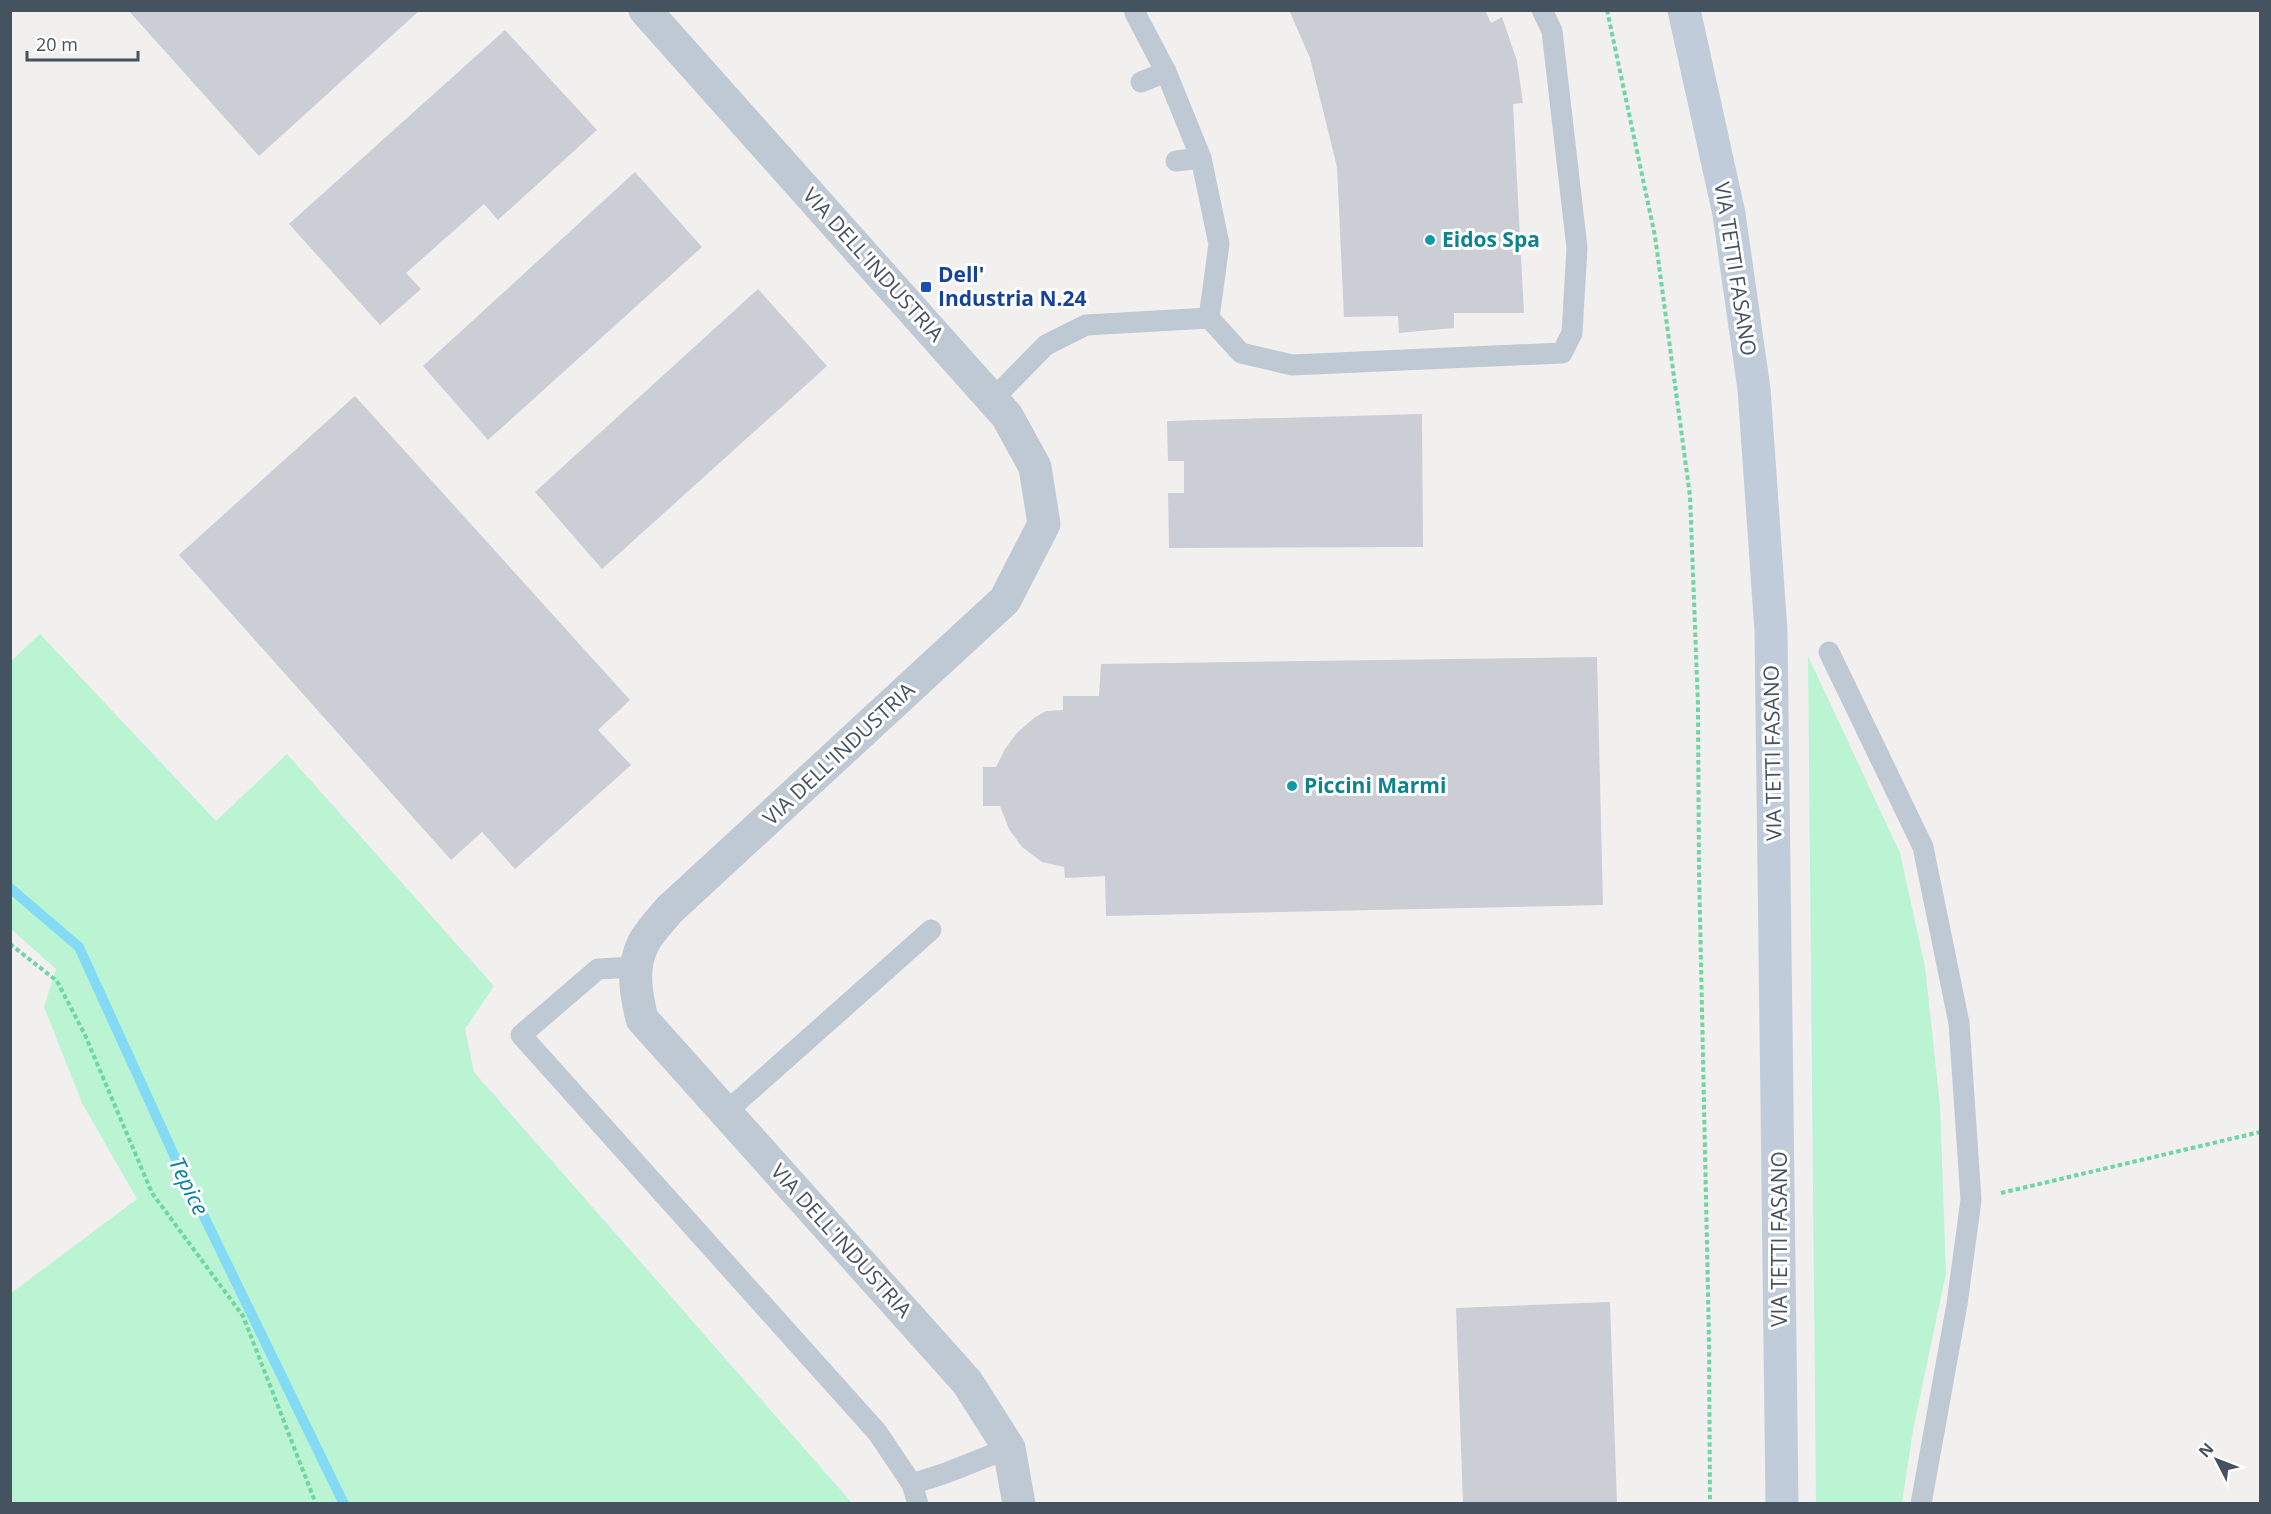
<svg xmlns="http://www.w3.org/2000/svg" width="2271" height="1514" viewBox="0 0 2271 1514" font-family="'Open Sans',sans-serif">
<rect width="100%" height="100%" fill="#f2efef"/>
<g fill="#baf4d2">
<polygon points="40,634 216,821 287,754 494,986 465,1029 474,1072 852,1503 11,1503 11,1293 137,1199 82,1103 44,1007 56,969 11,929 11,661"/>
<polygon points="1808,656 1900,853 1925,967 1940,1105 1946,1273 1913,1430 1902,1503 1816,1503"/>
</g>
<g fill="none" stroke-linecap="round" stroke-linejoin="round">
<polyline stroke="#83daf5" stroke-width="10" points="10,888 79,947 174,1155 344,1504"/>
</g>
<g fill="#cbced5">
<polygon points="128,10 420,10 259,156"/>
<polygon points="1289,10 1485,10 1491,23 1502,17 1517,61 1523,103 1513,104 1524,313 1454,313 1454,328 1399,333 1398,316 1344,317 1337,167 1310,58"/>
<polygon points="505,30 597,130 498,220 484,204 406,273 421,289 380,325 289,224"/>
<polygon points="635,172 702,247 488,440 423,366"/>
<polygon points="758,289 827,366 602,569 535,492"/>
<polygon points="355,396 630,700 598,730 631,765 515,869 482,832 451,860 179,555"/>
<polygon points="1422,414 1423,547 1169,548 1168,493 1184,493 1184,461 1168,461 1167,421"/>
<polygon points="1597,657 1603,905 1106,916 1105,876 1065,878 1064,867 1042,862 1022,847 1009,829 1000,806 983,806 983,767 996,767 1005,749 1017,733 1034,718 1046,711 1063,710 1063,696 1099,696 1101,664"/>
<polygon points="1610,1302 1617,1504 1463,1504 1456,1308"/>
</g>
<g fill="none" stroke-linecap="round" stroke-linejoin="round">
<g stroke="#6ed5a5" stroke-width="4" stroke-dasharray="4.5 3" stroke-linecap="butt">
<polyline points="1607,10 1655,236 1690,496 1698,705 1699,869 1709,1339 1710,1504"/>
<polyline points="10,944 57,981 85,1035 152,1193 243,1316 316,1504"/>
<polyline points="2001,1193 2260,1132"/>
</g>
<g stroke="#bfc9d3" stroke-width="21">
<polyline points="1137,10 1135,13 1166,72 1201,158 1219,244 1209,318"/>
<polyline points="1141,82 1166,72"/>
<polyline points="1176,161 1201,158"/>
<polyline points="1209,318 1241,353 1292,365 1562,353 1572,333 1577,248 1552,31 1542,10"/>
<polyline points="993,399 1046,345 1086,325 1209,318"/>
<polyline points="1829,652 1923,847 1959,1023 1971,1200 1957,1304 1921,1504"/>
<polyline points="636,967 598,969 521,1035 877,1432 912,1484 918,1504"/>
<polyline points="726,1112 931,930"/>
<polyline points="912,1484 946,1473 1009,1448"/>
</g>
<path stroke="#bfc9d3" stroke-width="33" d="M645 10 1007 416 1035 467 1044 524 1005 600 669 910C660 921 649 932 643 944 631 969 636 994 642 1019L967 1382 1009 1448 1019 1504"/>
<polyline stroke="#c0ccda" stroke-width="33" points="1684,10 1729,214 1754,389 1771,631 1782,1504"/>
</g>
<g fill="#0f9aa8" stroke="#fff" stroke-width="2">
<circle cx="1430" cy="240" r="6"/>
<circle cx="1292" cy="786" r="6"/>
</g>
<rect fill="#1a4fb4" stroke="#fff" stroke-width="2" x="920" y="281" width="12" height="12" rx="3"/>
<g text-anchor="middle" stroke-width="6" stroke-linejoin="round" paint-order="stroke">
<g font-size="21" font-weight="bold" fill="#0d838f" stroke="#fff" text-anchor="start">
<text x="1442" y="247">Eidos Spa</text>
<text x="1304" y="793">Piccini Marmi</text>
</g>
<g font-size="21" fill="#45525f" stroke="#fff">
<text transform="translate(873 265) rotate(48)" y="7">VIA DELL'INDUSTRIA</text>
<text transform="translate(1735 269) rotate(81)" y="7">VIA TETTI FASANO</text>
<text transform="translate(1773 753) rotate(-91)" y="7">VIA TETTI FASANO</text>
<text transform="translate(839 754) rotate(-43)" y="7">VIA DELL'INDUSTRIA</text>
<text transform="translate(1780 1239) rotate(-90)" y="7">VIA TETTI FASANO</text>
<text transform="translate(841 1241) rotate(48)" y="7">VIA DELL'INDUSTRIA</text>
</g>
<g font-size="21" font-weight="bold" fill="#164399" stroke="#fff" text-anchor="start">
<text x="938" y="282">Dell'<tspan x="938" dy="24">Industria N.24</tspan></text>
</g>
<g font-size="22" font-style="italic" fill="#0280a6" stroke="#fff">
<text transform="translate(189 1186) rotate(64)" y="8">Tepice</text>
</g>
</g>
<rect width="2271" height="1514" fill="none" stroke="#45525f" stroke-width="24"/>
<g transform="translate(2217 1460) rotate(312)" stroke="#ffffff" stroke-width="4.5" paint-order="stroke">
<path d="M0-4.5L10 22L0 15L-10 22Z" fill="#45525f"/>
<text y="-9" font-size="16" font-weight="bold" text-anchor="middle" fill="#45525f">N</text>
</g>
<path d="M27 51v9h111v-9" fill="none" stroke="#45525f" stroke-width="3"/>
<text x="36" y="51" font-size="18" fill="#45525f" stroke="#ffffff" stroke-width="4.5" paint-order="stroke">20 m</text>
</svg>
